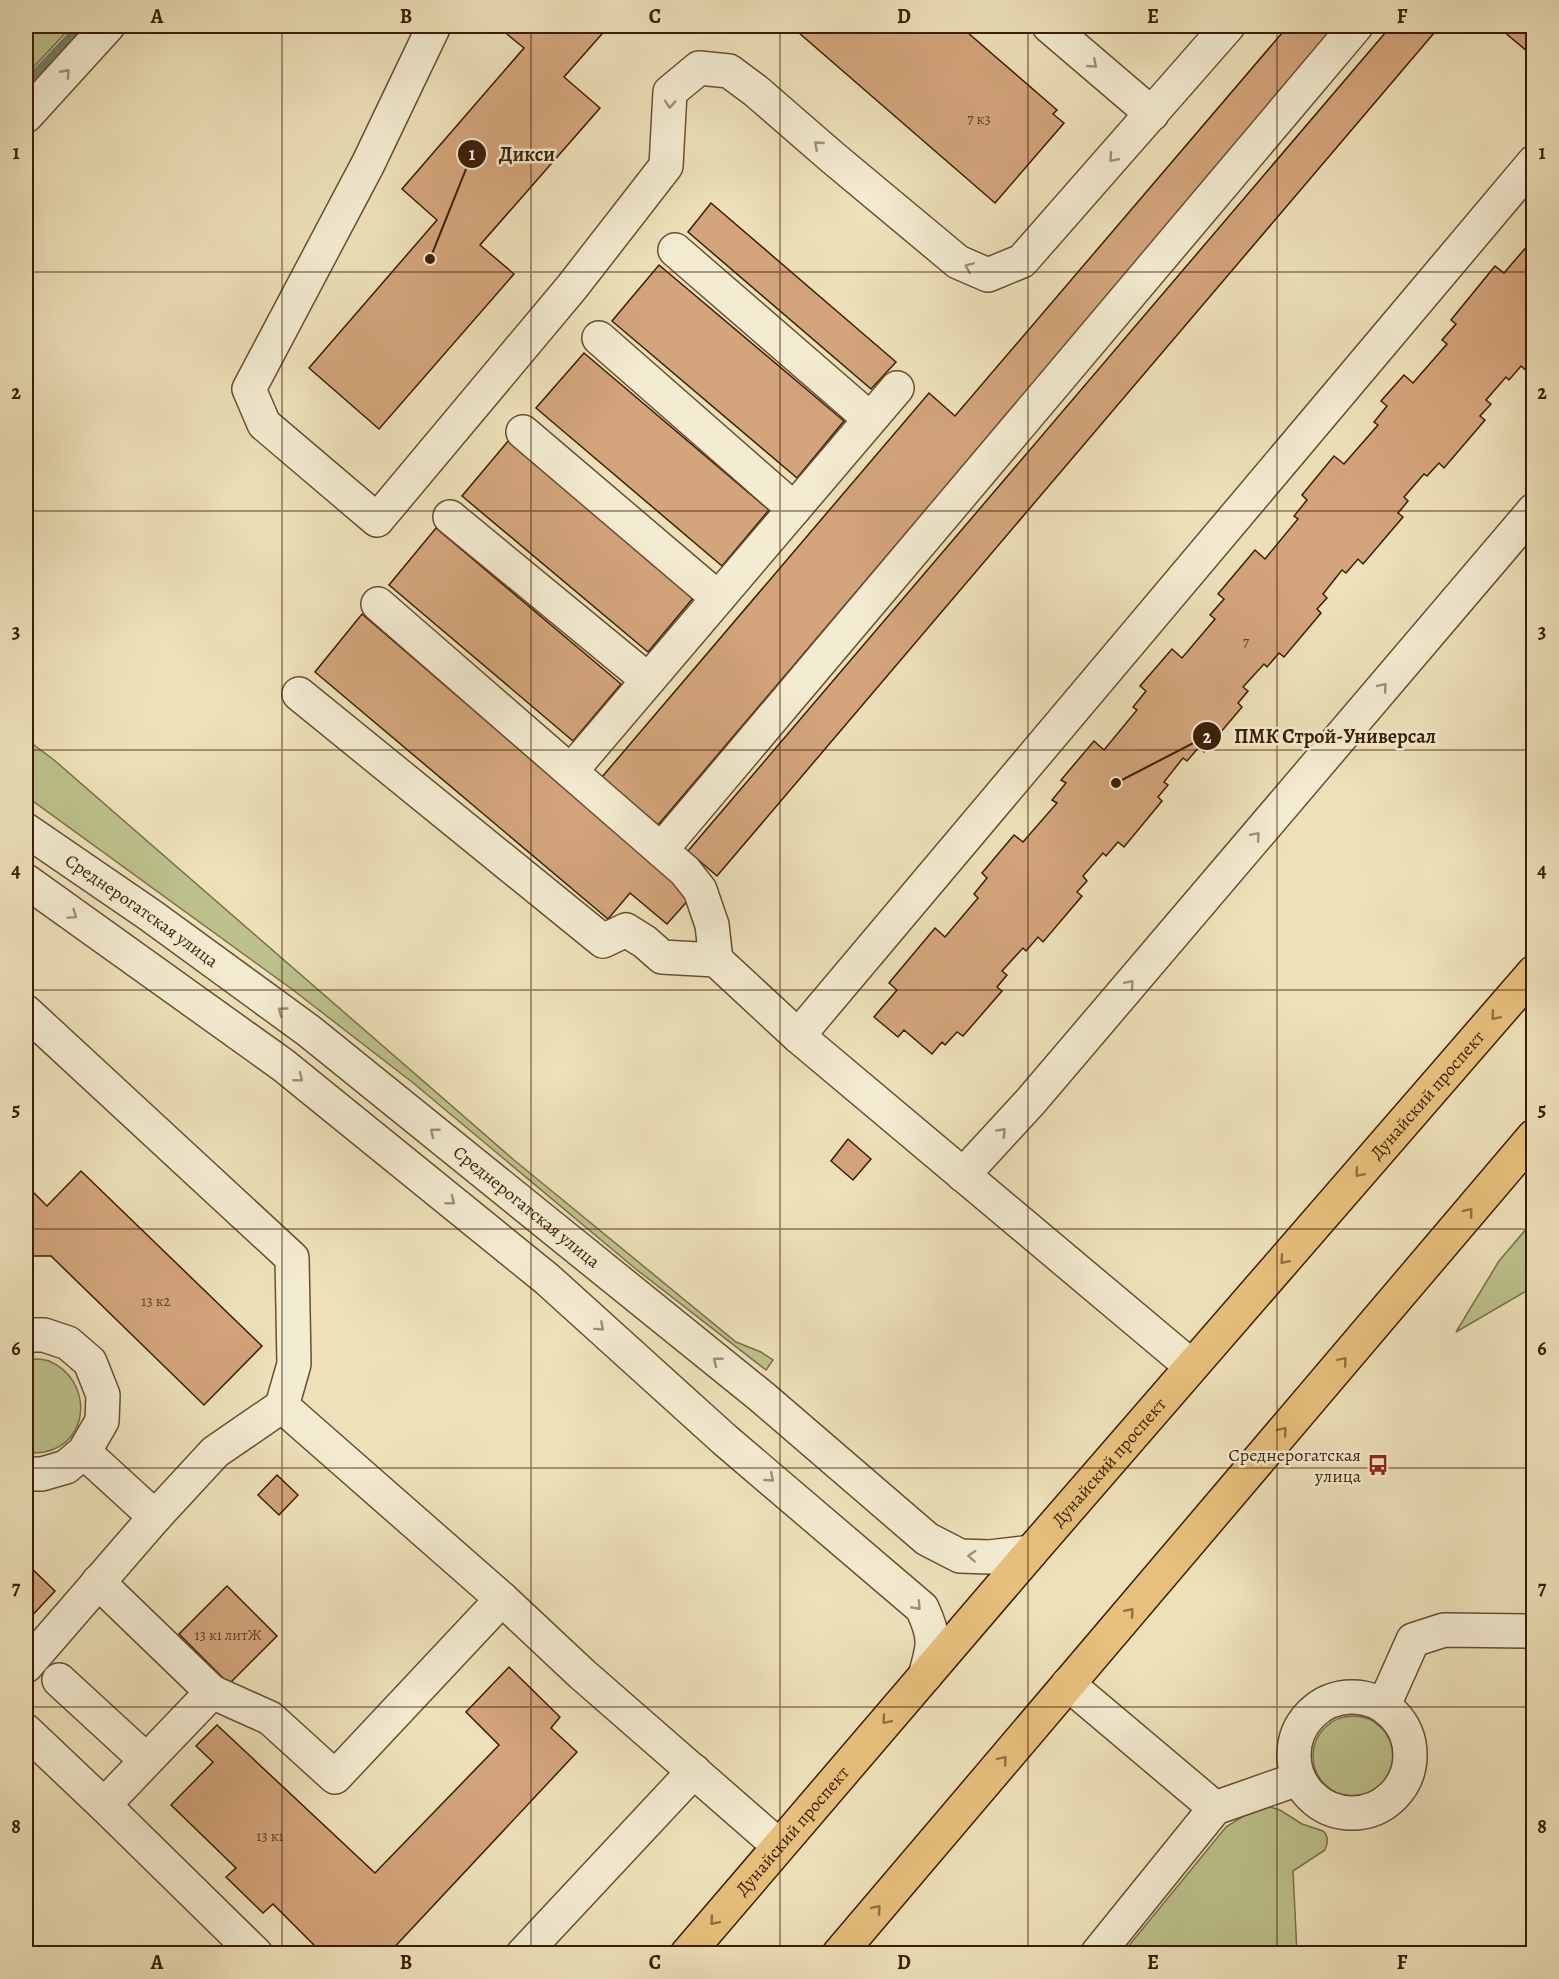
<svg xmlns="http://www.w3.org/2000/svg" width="1559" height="1979" viewBox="0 0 1559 1979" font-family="Alegreya,serif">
<rect width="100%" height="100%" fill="#eee1ba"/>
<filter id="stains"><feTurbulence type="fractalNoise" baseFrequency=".00333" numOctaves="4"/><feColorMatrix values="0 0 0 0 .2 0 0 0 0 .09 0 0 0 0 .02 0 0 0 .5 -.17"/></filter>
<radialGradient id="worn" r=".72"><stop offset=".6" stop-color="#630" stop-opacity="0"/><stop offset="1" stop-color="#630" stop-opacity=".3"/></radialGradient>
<g fill="#bdc28c" stroke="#7c7048" stroke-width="1.5">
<polygon points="26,26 72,26 26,75"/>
<polygon points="26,739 54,760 514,1160 736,1342 761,1352 773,1360 766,1370 637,1270 412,1082 293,990 26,796"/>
<polygon points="1533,1221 1533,1287 1456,1332 1499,1261"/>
<path d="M26 1359C33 1359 42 1358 49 1361 93 1380 91 1443 44 1452 37 1453 32 1454 26 1452Z"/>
<circle cx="1353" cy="1756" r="40"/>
<path d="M1270 1807 1280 1810 1302 1824 1323 1831C1329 1836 1328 1843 1325 1850L1293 1871 1297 1953 1122 1954 1226 1827C1240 1818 1254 1809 1270 1807Z"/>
</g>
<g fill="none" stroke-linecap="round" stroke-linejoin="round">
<polyline stroke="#737e69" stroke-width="12" points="26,86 83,26"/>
</g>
<g fill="#d4a57c" stroke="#3b1e04" stroke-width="1.5">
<polygon points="497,26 609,26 564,77 600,108 480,245 514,274 379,429 309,368 437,220 402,189 524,48"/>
<polygon points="791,26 960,26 1057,110 1053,114 1064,123 995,203"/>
<polygon points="1288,26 1337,26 658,825 602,777 929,393 955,416"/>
<polygon points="1391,26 1440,26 717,876 688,851"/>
<polygon points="1497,26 1534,26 1534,57"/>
<polygon points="711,203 896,362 871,389 688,232"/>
<polygon points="1534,238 1534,362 1527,371 1521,366 1509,380 1506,377 1486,400 1491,404 1480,416 1485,420 1444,468 1439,463 1427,476 1424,474 1404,497 1408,501 1398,513 1403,517 1363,564 1358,559 1346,573 1342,570 1323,594 1327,598 1317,609 1321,613 1284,657 1279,653 1267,667 1264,664 1243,687 1248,691 1238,703 1242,707 1204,752 1199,747 1187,761 1183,758 1164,782 1168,785 1158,797 1162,801 1124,847 1118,842 1106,856 1103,853 1083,876 1087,881 1077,892 1082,896 1043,942 1038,937 1026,951 1023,948 1002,971 1007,975 997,987 1002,991 963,1036 957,1032 945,1045 942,1042 932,1054 904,1030 898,1037 874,1017 897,990 889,983 935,928 945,937 978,898 974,894 987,878 982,873 1014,835 1023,842 1057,803 1052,800 1066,783 1061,780 1094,741 1104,750 1137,710 1133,707 1146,691 1140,686 1172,649 1182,658 1215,619 1210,615 1224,599 1218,594 1255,550 1265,559 1298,519 1294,516 1307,500 1302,495 1334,456 1344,464 1378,425 1374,422 1387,406 1381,401 1404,375 1413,383 1447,344 1442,340 1456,324 1451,320 1495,266 1504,273"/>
<polygon points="659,265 844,421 797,478 612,321"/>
<polygon points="584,353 769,510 722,566 536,408"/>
<polygon points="509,440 694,597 648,652 462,496"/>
<polygon points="436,528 621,684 573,741 389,585"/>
<polygon points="362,614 691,897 667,924 630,893 608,919 315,672"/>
<polygon points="848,1139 871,1159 853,1180 831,1161"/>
<polygon points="81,1171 262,1346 204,1405 51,1256 26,1256 26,1185 47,1206"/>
<polygon points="277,1475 298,1495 279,1515 258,1495"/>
<polygon points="26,1563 55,1591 26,1622"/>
<polygon points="227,1586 277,1636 229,1684 179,1634"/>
<polygon points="509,1667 560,1717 551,1728 577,1752 388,1954 323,1954 273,1904 263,1913 226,1877 236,1868 171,1805 213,1762 196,1746 217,1725 375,1873 499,1745 466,1712"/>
</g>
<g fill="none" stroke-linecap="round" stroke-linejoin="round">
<defs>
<g id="minor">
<polyline points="434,26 368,164 249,389 264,424 377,520 572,287 666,166 670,92 699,68 729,71 756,91 832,157 958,262 988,275 1022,261 1228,26"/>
<polyline points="1049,26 1152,114"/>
<polyline points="26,116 108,26"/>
<polyline points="675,250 870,419"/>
<polyline points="599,338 794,509"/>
<polyline points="523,432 718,598"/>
<polyline points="450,517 648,680"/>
<polyline points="378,604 685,871 700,890 712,925 716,960"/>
<polyline points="299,694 603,941 626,930 645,942 662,957 716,960 798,1036 1191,1366"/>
<polyline points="571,771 897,388"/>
<path id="s1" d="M26 830 150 915 309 1031 762 1397 927 1539 960 1556 989 1557 1031 1552"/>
<polyline points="661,850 1356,26"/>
<path d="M26 881 283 1065 547 1279 725 1440 922 1608C936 1638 934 1645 925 1676"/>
<polyline points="26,1012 292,1258 294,1364 282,1406"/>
<polyline points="798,1036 1534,162"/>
<polyline points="963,1175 1031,1101 1534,510"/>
<polyline points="26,1335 44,1335 68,1343 90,1362 103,1395 102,1421 84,1452 66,1467 42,1474 26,1474"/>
<polyline points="84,1452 155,1517"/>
<polyline points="98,1582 212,1692"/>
<polyline points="26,1666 155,1517 215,1452 282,1406 502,1599 582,1674 778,1845"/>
<polyline points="59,1680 146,1760"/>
<polyline points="1068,1684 1215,1808"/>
<circle cx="1352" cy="1755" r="58"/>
<polyline points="1384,1705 1413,1640 1444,1630 1534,1631"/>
<polyline points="26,1731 104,1805"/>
<polyline points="256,1954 104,1805 212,1692 270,1718 335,1777 502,1599"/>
<polyline points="523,1954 694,1771"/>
<polyline points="1097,1954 1215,1808 1298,1779"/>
</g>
<g id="major">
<path id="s2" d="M687 1954 1031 1552 1534 972"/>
<polyline points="839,1954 1534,1136"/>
</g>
</defs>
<use href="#minor" stroke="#684f32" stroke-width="36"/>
<use href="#major" stroke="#3b1e04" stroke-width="36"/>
<use href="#minor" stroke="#f4ecd2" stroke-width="33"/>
<use href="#major" stroke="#e7c07d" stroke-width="33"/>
</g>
<defs><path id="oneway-chevron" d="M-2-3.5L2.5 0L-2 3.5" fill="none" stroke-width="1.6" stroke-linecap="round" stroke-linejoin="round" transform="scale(1.5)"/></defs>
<g stroke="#a18f75">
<use href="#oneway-chevron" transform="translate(1093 64) rotate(41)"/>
<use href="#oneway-chevron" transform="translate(66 73) rotate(-48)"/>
<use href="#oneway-chevron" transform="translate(670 104) rotate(94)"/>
<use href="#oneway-chevron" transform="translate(818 145) rotate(-139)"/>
<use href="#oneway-chevron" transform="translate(1113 158) rotate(131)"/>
<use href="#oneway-chevron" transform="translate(969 267) rotate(-157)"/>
<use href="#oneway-chevron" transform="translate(1383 687) rotate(-50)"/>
<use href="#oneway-chevron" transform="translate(1256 836) rotate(-50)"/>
<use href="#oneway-chevron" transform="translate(73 915) rotate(35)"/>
<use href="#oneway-chevron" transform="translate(1130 984) rotate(-50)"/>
<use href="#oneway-chevron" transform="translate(282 1011) rotate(-144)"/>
<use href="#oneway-chevron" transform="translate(299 1078) rotate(39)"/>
<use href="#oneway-chevron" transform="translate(434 1132) rotate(-141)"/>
<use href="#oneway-chevron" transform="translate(1002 1132) rotate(-47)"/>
<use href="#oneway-chevron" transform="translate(451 1201) rotate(39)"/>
<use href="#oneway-chevron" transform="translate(600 1327) rotate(42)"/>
<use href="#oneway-chevron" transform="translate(717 1361) rotate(-141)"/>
<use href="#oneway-chevron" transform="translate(770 1478) rotate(41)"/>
<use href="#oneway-chevron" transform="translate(972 1556) rotate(-177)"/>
<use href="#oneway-chevron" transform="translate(917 1606) rotate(47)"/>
</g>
<g stroke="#916f40">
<use href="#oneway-chevron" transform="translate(1495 1016) rotate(131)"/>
<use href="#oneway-chevron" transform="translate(1359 1173) rotate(131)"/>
<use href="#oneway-chevron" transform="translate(1469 1212) rotate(-50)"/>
<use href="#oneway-chevron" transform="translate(1284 1260) rotate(131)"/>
<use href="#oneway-chevron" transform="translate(1343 1361) rotate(-50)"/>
<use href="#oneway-chevron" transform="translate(1283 1431) rotate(-50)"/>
<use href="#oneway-chevron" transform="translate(1130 1612) rotate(-50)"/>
<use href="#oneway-chevron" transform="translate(886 1720) rotate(131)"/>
<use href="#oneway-chevron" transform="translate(1003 1760) rotate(-50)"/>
<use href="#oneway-chevron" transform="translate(877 1909) rotate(-50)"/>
<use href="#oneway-chevron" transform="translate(714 1921) rotate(130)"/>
</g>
<path fill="none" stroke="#3b1e04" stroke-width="1.5" stroke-opacity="0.55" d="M282 26V1954M531 26V1954M780 26V1954M1028 26V1954M1277 26V1954M26 272H1534M26 511H1534M26 750H1534M26 990H1534M26 1229H1534M26 1468H1534M26 1707H1534"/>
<defs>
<symbol id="bus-bare" viewBox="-9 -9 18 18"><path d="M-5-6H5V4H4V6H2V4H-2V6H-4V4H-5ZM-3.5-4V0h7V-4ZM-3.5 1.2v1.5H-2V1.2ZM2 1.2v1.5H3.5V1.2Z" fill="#8f2418" stroke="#f4ecd2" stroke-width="2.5" paint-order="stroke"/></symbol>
</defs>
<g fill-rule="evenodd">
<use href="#bus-bare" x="1363" y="1450" width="30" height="30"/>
</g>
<g text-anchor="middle" stroke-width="5" stroke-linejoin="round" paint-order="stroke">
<g font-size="15" fill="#614022">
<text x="979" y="124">7 к3</text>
<text x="1246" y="647">7</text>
<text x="156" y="1306">13 к2</text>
<text x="228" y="1640">13 к1 литЖ</text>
<text x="270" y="1841">13 к1</text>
</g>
<g font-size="18" fill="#3b1e04" stroke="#f4ecd2">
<text dy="6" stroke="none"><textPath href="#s1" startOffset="141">Среднерогатская улица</textPath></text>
<text dy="6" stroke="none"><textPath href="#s2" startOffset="1134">Дунайский проспект</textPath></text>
<text dy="6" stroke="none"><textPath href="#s1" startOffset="627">Среднерогатская улица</textPath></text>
<text dy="6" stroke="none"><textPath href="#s2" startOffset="648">Дунайский проспект</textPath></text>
<text dy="6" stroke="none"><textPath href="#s2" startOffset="162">Дунайский проспект</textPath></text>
</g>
<g font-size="18" fill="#3b1e04" stroke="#f4ecd2" text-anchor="end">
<text x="1361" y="1461">Среднерогатская<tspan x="1361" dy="21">улица</tspan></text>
</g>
</g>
<path fill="none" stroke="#3b1e04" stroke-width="2" d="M430 259L472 154M1116 783L1207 736"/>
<g fill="#3b1e04" stroke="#f4ecd2" stroke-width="2">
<circle cx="430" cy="259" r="6"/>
<circle cx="1116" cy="783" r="6"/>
<circle cx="472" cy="154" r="15"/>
<circle cx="1207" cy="736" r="15"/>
</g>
<g font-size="18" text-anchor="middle" font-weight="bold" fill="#fff">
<text x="472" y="160">1</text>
<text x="1207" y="743">2</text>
</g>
<g font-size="20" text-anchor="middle" font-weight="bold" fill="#3b1e04" stroke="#f4ecd2" stroke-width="5" stroke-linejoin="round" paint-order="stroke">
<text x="527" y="161">Дикси</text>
<text x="1335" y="743">ПМК Строй-Универсал</text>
</g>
<rect width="1559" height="1979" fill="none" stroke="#eee1ba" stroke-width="66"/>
<rect x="33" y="33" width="1493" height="1913" fill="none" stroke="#3b1e04" stroke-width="2"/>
<g font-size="20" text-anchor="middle" font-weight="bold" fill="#3b1e04">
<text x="157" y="23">A</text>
<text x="406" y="23">B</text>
<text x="655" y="23">C</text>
<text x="904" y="23">D</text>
<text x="1153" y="23">E</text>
<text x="1402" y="23">F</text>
<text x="16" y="159">1</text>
<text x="1542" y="159">1</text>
<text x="16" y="399">2</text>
<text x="1542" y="399">2</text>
<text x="16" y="638">3</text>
<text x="1542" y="638">3</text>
<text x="16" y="877">4</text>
<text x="1542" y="877">4</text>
<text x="16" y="1116">5</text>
<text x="1542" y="1116">5</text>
<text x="16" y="1355">6</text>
<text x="1542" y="1355">6</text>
<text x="16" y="1594">7</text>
<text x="1542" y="1594">7</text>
<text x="16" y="1833">8</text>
<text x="1542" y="1833">8</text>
<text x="157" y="1969">A</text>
<text x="406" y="1969">B</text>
<text x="655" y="1969">C</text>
<text x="904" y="1969">D</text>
<text x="1153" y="1969">E</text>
<text x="1402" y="1969">F</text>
</g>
<rect width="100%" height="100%" filter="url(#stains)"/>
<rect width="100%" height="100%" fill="url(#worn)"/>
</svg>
